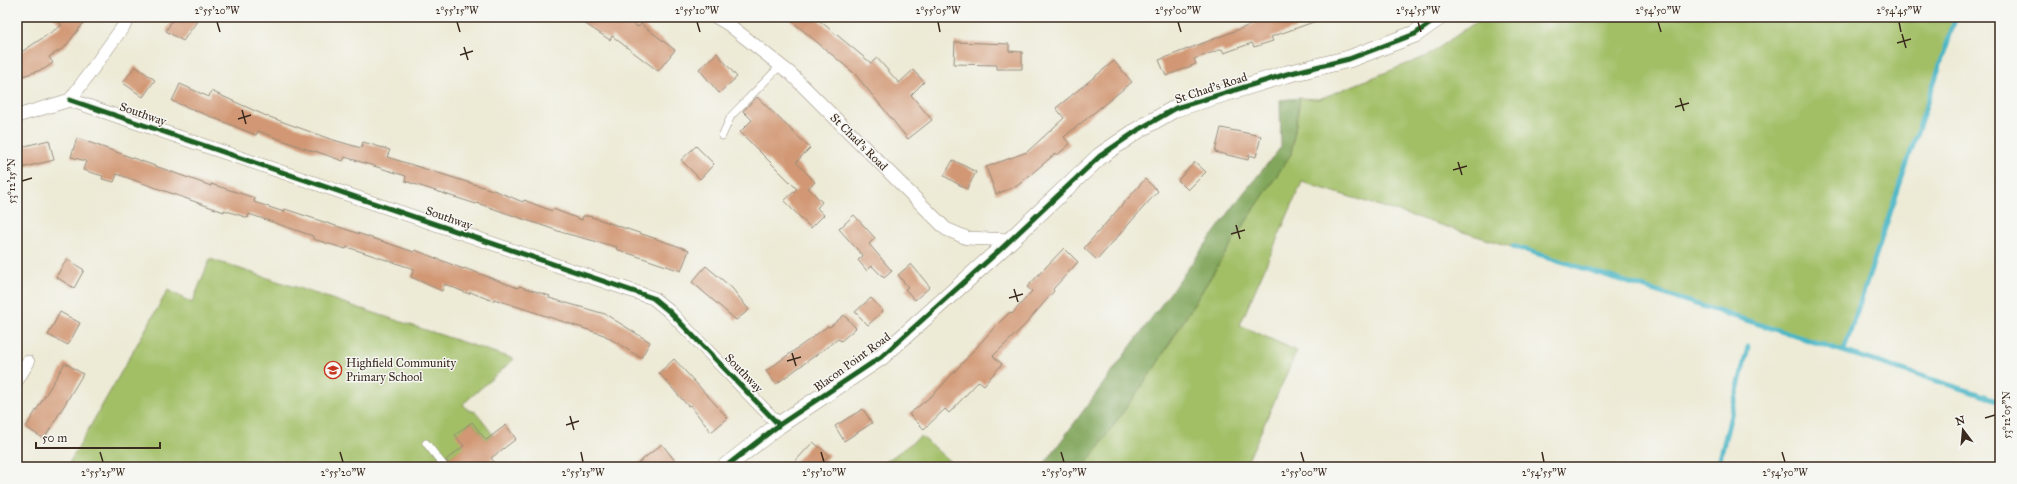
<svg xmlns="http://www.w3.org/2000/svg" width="2017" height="484" viewBox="0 0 2017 484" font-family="'IM FELL Great Primer',serif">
<rect width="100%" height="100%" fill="#f6f6f2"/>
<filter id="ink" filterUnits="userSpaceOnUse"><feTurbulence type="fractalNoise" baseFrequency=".025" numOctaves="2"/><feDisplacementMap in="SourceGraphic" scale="8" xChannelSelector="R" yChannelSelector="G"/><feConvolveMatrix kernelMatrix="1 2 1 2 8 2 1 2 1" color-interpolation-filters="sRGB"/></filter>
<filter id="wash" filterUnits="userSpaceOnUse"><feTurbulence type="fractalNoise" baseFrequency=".012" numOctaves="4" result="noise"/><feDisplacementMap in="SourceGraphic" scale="16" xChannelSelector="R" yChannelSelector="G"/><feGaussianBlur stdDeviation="0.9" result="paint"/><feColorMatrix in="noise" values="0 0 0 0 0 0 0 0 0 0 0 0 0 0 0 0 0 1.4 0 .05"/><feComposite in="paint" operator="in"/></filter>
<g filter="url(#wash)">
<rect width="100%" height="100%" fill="#edead6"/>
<g fill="#a2bf66" stroke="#6e7442">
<polygon points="1483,17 1956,17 1844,350 1302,182 1240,325 1297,351 1245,467 1084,467 1155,367 1235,238 1291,154 1300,98 1319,99 1427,56"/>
<polygon points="210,259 514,359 463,404 468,410 476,412 493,435 486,440 472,422 456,435 474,459 457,452 437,467 388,466 386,467 67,467 168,290 192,303"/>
<polygon points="921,436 956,467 879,467"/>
</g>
<polygon fill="#81a65b" stroke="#5e683c" points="1300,98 1291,154 1235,238 1155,367 1084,467 1042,467 1242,195 1281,147 1280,100"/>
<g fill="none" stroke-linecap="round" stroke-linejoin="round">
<g stroke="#4ab6c6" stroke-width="5">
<polyline points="1513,246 2000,401"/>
<polyline points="1844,350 1956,17"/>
<polyline points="1718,467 1748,347"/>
</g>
</g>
<g id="blocks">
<g fill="#d29874">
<polygon points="52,17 88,17 65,47 49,57 53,63 44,69 17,78 17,55 62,25"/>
<polygon points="174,17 200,17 183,41 166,31"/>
<polygon points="575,17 623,17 638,27 641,24 675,50 658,71 612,36 610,40"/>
<polygon points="787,17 815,17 871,63 877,58 899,83 913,70 924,82 911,95 932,120 908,139 855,74"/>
<polygon points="1271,17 1322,17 1322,19 1271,37 1273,41 1254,47 1252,43 1224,53 1222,49 1194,59 1196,64 1166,76 1159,60"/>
<polygon points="955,42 1009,44 1009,51 1022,52 1022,69 997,69 997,65 954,64"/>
<polygon points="717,53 737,77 719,93 699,69"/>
<polygon points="1114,61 1132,82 1064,137 1070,144 1057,155 1056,153 1017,186 996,194 986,167 1027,152 1064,118 1056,108"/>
<polygon points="135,66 155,80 143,97 123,83"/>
<polygon points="180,84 209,97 211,91 264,115 330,139 361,148 363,142 390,150 387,157 496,191 523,202 524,200 552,211 553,209 582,220 583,216 589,216 689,250 681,271 616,249 617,247 564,233 477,203 476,204 405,181 406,176 345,157 343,161 315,151 314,152 258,131 256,135 172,101"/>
<polygon points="757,97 810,148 796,162 815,182 808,188 822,202 817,208 824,215 811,228 784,201 797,189 740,132 752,120 743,111"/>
<polygon points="1221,128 1261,136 1256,157 1249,155 1248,160 1215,152"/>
<polygon points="77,138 211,186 211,184 255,198 254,202 284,212 285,209 414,252 415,250 463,269 464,268 518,288 519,286 550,296 549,298 605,314 650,342 641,358 604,335 494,299 493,301 470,292 469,294 445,284 442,291 411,277 414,269 347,247 346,249 313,239 313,236 249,214 248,218 224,210 224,212 117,174 114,182 102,179 103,176 83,170 86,161 71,157"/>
<polygon points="49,140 54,160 17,169 17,148"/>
<polygon points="696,146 714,164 700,179 681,160"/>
<polygon points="953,160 976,172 967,189 944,176"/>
<polygon points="1195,162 1206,172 1188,190 1178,180"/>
<polygon points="1145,179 1158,191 1097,260 1084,248"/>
<polygon points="854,215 875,238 869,244 892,271 884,278 872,266 867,271 858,260 863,256 839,229"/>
<polygon points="1064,248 1078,262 1053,289 1054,291 1024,326 993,356 1002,364 984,385 979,381 949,413 945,409 924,429 909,414 935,393 994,328 1010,312 1012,314 1032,291 1027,287"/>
<polygon points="67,259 84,270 74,288 56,277"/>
<polygon points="911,264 930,287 915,300 905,289 908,287 898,275"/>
<polygon points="706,266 732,288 749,310 736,320 692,282"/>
<polygon points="871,298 883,311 868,325 855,312"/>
<polygon points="60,312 80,323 68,345 48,335"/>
<polygon points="844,315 856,328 841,341 838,339 776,384 766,371 828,326 830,327"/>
<polygon points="674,359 728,418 711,432 690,405 688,406 659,373"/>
<polygon points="65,363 83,374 44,439 26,427"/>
<polygon points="863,409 872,423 844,441 835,426"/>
<polygon points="472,422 486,440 506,425 516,439 491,458 498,467 450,467 446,460 464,446 455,435"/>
<polygon points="813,442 829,455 819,467 790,467"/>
<polygon points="662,444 675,461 667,467 633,467"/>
</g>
</g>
</g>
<g filter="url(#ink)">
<use href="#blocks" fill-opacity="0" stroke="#948a7a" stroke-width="1"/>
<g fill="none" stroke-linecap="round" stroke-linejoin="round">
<defs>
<g id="service">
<polyline points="722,136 731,116 780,66"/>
<polyline points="426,443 445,467"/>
</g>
<g id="minor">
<polyline points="716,17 728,24 791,74 946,229 967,238 1011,240"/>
<polyline points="70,100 653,298 670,312 779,425"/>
<polyline points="17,116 70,100 130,17"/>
<polyline points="17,380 28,362"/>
</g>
<polyline id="tertiary" points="725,467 779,425 881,357 1001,249 1100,156 1138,130 1176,108 1287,74 1349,59 1415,34 1439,17"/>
</defs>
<use href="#service" stroke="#948a7a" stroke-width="8"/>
<use href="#minor" stroke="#948a7a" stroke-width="14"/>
<use href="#tertiary" stroke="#948a7a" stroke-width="18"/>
<use href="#service" stroke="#fff" stroke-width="7"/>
<use href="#minor" stroke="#fff" stroke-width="13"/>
<use href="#tertiary" stroke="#fff" stroke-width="17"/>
<defs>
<g id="cycleway">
<polyline points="70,100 653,298 670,312 779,425"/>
<polyline points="725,467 779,425 881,357 1001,249 1100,156 1138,130 1176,108 1287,74 1349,59 1415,34 1439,17"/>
</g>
</defs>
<use href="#cycleway" stroke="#f6f6f2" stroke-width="8"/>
<use href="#cycleway" stroke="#1b5e20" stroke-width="5"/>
</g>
</g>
<path fill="none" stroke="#3b2a1e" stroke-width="1.5" d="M217 22 220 32M457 22 460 32M697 22 700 32M938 22 940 32M1178 22 1181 32M1418 22 1421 32M1658 22 1661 32M1899 22 1901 32M1902 34 1906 48M1897 43 1911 39M464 47 468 60M460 55 473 51M1680 98 1684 111M1675 107 1689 103M242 110 246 124M238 119 251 115M1458 162 1462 175M1453 170 1467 166M22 181 32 178M1236 225 1240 239M1231 234 1245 230M1014 289 1018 302M1009 298 1023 294M792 353 796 366M787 361 801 357M570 416 574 430M1985 418 1995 415M566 425 579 421M100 452 103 462M340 452 343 462M581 452 583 462M821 452 824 462M1061 452 1064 462M1301 452 1304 462M1542 452 1544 462M1782 452 1785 462"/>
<defs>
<symbol id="school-ring" viewBox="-11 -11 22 22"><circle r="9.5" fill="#f6f6f2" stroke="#c8321e" stroke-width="1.5"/><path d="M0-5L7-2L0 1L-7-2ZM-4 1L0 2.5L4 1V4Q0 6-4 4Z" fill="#c8321e"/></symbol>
</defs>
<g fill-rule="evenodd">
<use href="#school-ring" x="323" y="360" width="20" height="20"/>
</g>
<g text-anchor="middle" stroke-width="3" stroke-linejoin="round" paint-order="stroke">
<g font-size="12" fill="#3b2a1e" stroke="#f6f6f2">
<text transform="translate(1211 88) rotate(-18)" y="4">St Chad's Road</text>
<text transform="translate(143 114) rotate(19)" y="4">Southway</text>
<text transform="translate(859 142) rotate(45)" y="4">St Chad's Road</text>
<text transform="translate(449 218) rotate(19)" y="4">Southway</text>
<text transform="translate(852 362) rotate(-36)" y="4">Blacon Point Road</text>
<text transform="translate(744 373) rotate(46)" y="4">Southway</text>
</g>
<g font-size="12" fill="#3b2a1e" stroke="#f6f6f2" text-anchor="start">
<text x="346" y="367">Highfield Community<tspan x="346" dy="14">Primary School</tspan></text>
</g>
</g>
<rect width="2017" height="484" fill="none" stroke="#f6f6f2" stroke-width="44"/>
<g transform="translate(1963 430) rotate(344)" stroke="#f6f6f2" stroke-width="3" paint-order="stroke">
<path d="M0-3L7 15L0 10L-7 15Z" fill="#3b2a1e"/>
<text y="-6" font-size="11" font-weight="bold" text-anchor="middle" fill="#3b2a1e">N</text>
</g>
<path d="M36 442v6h124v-6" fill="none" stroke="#3b2a1e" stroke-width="2"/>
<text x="42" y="442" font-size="12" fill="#3b2a1e" stroke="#f6f6f2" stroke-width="3" paint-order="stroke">50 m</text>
<rect x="22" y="22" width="1973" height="440" fill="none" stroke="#3b2a1e" stroke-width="1.5"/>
<g font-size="10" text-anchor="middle" fill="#3b2a1e">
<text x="217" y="14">2°55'20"W</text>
<text x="457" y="14">2°55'15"W</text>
<text x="697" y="14">2°55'10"W</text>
<text x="938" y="14">2°55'05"W</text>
<text x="1178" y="14">2°55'00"W</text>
<text x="1418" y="14">2°54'55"W</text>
<text x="1658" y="14">2°54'50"W</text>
<text x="1899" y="14">2°54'45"W</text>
<text transform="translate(11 181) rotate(-90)" y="4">53°12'15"N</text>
<text transform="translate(2006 415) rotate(-90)" y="4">53°12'05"N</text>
<text x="103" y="476">2°55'25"W</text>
<text x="343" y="476">2°55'20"W</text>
<text x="583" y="476">2°55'15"W</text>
<text x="824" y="476">2°55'10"W</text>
<text x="1064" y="476">2°55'05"W</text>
<text x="1304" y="476">2°55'00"W</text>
<text x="1544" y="476">2°54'55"W</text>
<text x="1785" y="476">2°54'50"W</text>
</g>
</svg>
